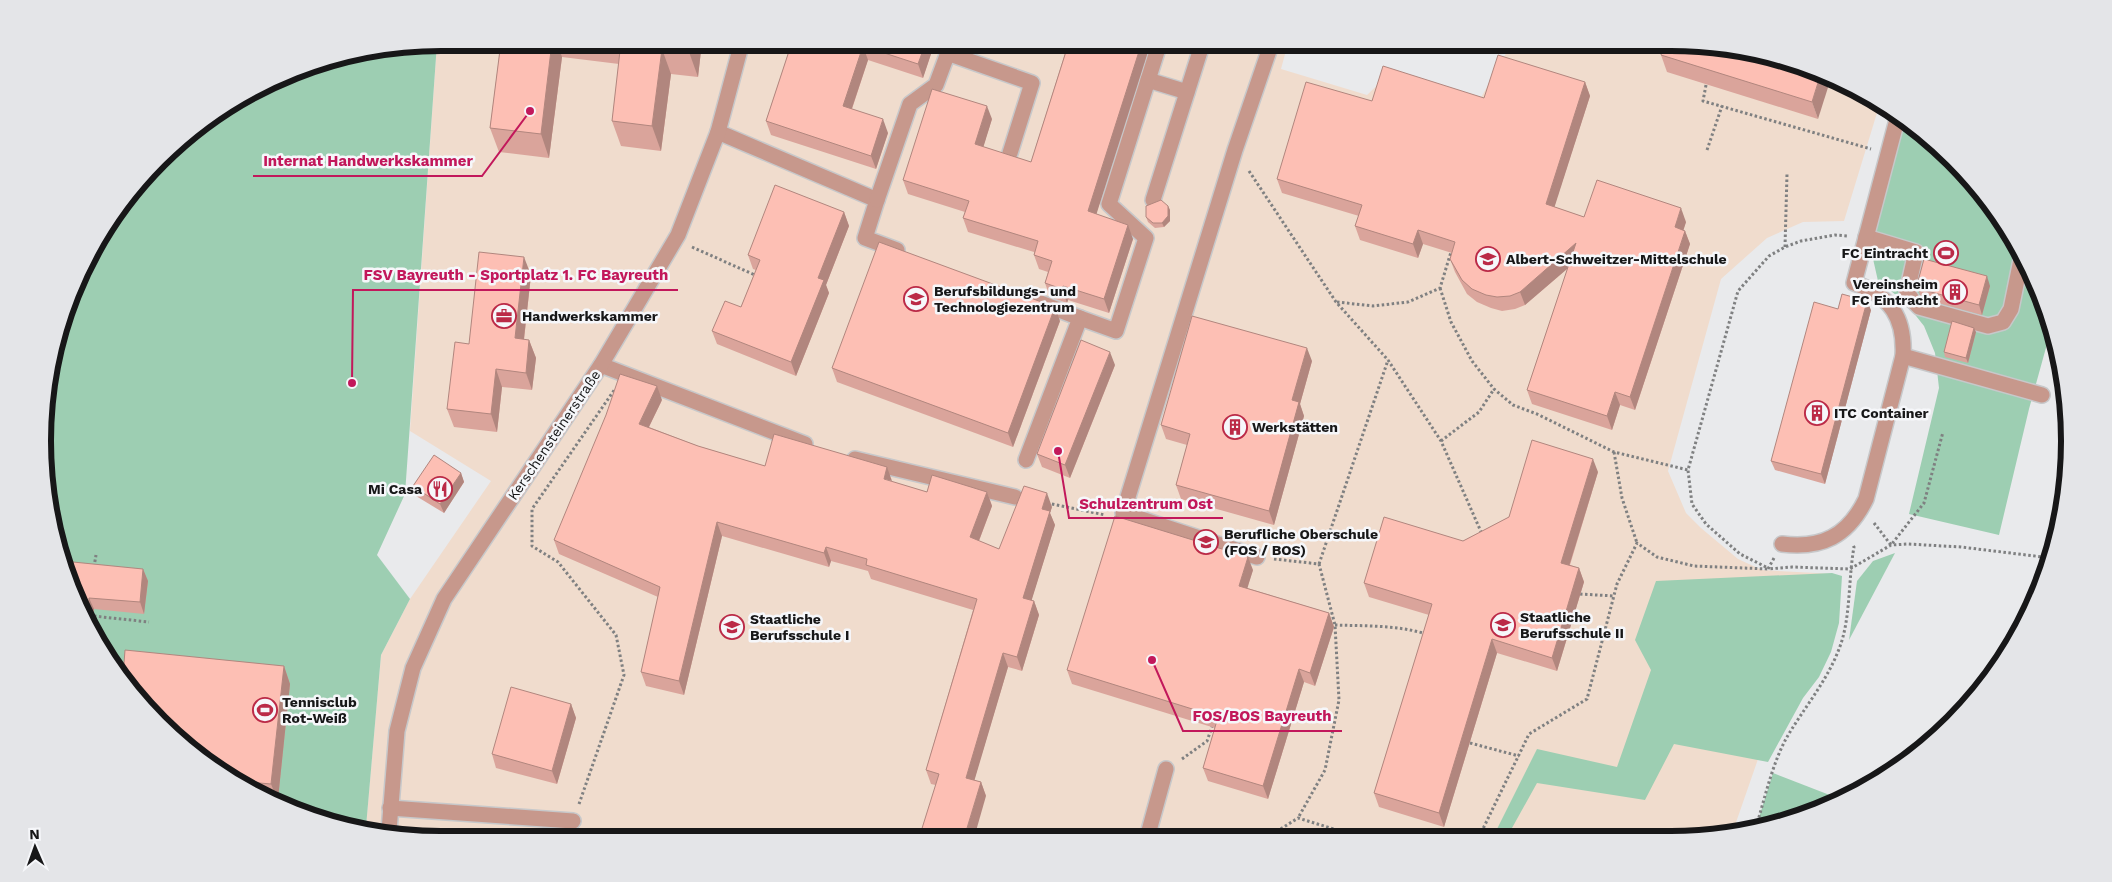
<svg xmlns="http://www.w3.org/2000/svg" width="2112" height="882" viewBox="0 0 2112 882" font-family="'Work Sans',sans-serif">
<rect width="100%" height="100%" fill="#e9eaec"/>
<polygon fill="#f0dccd" points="437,43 1288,43 1281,69 1367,95 1389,74 1479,101 1512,43 1671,43 1799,64 1870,96 1880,103 1844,221 1803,222 1767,238 1721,279 1668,471 1686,513 1701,528 1738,559 1762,570 1835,574 1835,596 1766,736 1732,834 1723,836 441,839 366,827 381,655 410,599 491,481 410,431"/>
<g fill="#9dceb2">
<polygon points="437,43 405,494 377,555 410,599 381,655 366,827 313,818 198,757 110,662 73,593 50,519 46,389 64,313 96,242 178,141 242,96 313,64"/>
<polygon points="1898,116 1934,141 1987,198 2028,264 2052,326 2029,409 1999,535 1909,514 1939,388 1935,353 1924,326 1905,302 1878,281 1869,241"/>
<polygon points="1895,553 1849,640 1857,581 1873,561"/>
<polygon points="1832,573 1842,576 1839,623 1831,652 1819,677 1803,698 1768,762 1674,744 1645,800 1537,783 1507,837 1493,837 1537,749 1617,767 1651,670 1635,640 1656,581"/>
<polygon points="1773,773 1840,799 1824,809 1756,827"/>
</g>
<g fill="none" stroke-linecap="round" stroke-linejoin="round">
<defs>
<g id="minor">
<polyline points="947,53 1032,83 1010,153"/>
<polyline points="1148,80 1187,92"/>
<polyline points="718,132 877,200 865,238 897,250"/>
<polyline points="877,200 910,104 936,85 952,42"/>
<polyline points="1153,200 1203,42"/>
<polyline points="1866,237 1916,252 1907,292 1913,301 1919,307 1988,326 2003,322 2011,309 2022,255"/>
<polyline points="1080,318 1116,331 1146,238 1109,204 1160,42"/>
<polyline points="1903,356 2042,395"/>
<polyline points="601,365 805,444"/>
<polyline points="855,459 1015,497"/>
<polyline points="1026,460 1080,318 1038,302"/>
<path d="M1782 544C1822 549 1848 536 1866 499L1903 356C1905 318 1891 296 1854 283L1898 116"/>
<polyline points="1257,557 1123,513 1235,150 1272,42"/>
<polyline points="390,808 573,821"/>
<polyline points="389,831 397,731 413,668 444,599 601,365 678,235 718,132 742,42"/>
<polyline points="1147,838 1166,769"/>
</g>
</defs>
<use href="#minor" stroke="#c7c8ca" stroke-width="18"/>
<g stroke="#7f8081" stroke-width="3" stroke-dasharray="2.5 2.5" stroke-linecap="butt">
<polyline points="1706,85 1703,101 1871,149"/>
<polyline points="1707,150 1722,106"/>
<polyline points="1249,171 1336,302 1388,360 1441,441 1482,534"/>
<polyline points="692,247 757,276"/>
<polyline points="1785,247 1787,174"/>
<polyline points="1440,288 1451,322 1472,361 1494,389 1513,405 1537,414 1614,452 1688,470"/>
<polyline points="1337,302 1373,306 1408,302 1440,288 1451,252"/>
<polyline points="1441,441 1479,412 1494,389"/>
<polyline points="1614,452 1622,498 1637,543"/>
<polyline points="1047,503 1105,515"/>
<polyline points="1874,523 1891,545 1924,503 1943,432"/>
<polyline points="1774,558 1768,569 1792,567 1850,569 1891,545 1908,544 1961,547 2051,558"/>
<polyline points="1274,559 1319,564 1335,625 1339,700 1325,770 1298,818"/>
<polyline points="1319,564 1388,360"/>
<polyline points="94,567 96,555"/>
<polyline points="1766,567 1740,554 1706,524 1692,504 1688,470 1738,291 1769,256 1785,247 1801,241 1835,235 1848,236"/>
<polyline points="1580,594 1614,596"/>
<polyline points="84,615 149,622"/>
<path d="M1335 625C1365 626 1398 625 1426 634"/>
<polyline points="1470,743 1519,756"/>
<polyline points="1182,759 1207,741 1213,724"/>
<polyline points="579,804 624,675 616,635 558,562 532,546 532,509 615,389"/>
<path d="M1756 827C1765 798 1772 764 1787 737 1804 708 1827 681 1839 649 1851 619 1848 580 1854 547L1853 545"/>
<polyline points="1268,837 1298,818 1360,837"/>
<polyline points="1479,837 1529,734 1587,699 1617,584 1637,543 1657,557 1694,566 1768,569"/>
</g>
<use href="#minor" stroke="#c7988c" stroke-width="15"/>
</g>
<g fill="#daa49b">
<polygon points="501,42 702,42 698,77 671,74 661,151 621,146 612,121 619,64 562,57 549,158 499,152 490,128"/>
<polygon points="792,42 935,42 923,78 868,60 852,109 888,133 876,169 771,135 766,121"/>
<polygon points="1004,42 1051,42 1034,53 1005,44"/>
<polygon points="1053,42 1151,42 1096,214 1133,239 1109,313 1068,300 1067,303 1050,297 1045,283 1048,272 1039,269 1034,255 1034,252 968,232 963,218 965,212 908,194 903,180 992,119 983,147 1031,162 1067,47"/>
<polygon points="1661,55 1799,64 1818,119 1667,72"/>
<polygon points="1585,82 1590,96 1554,207 1584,217 1686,222 1683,230 1685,231 1690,244 1635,410 1620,405 1612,430 1532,404 1527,390 1568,268 1525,305 1515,309 1502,311 1491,308 1477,302 1467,294 1455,272 1450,259 1452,253 1423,244 1418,258 1360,240 1355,226 1359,216 1282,193 1277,179 1372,101 1484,98"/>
<polygon points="1168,206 1170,210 1170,221 1164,227 1155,228 1148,222 1146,217"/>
<polygon points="844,212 849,226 826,285 829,293 796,376 717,344 712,331 741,307 756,270 753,269 748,255"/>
<polygon points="531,275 524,340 529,340 536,358 532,390 502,387 497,432 454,427 447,409 469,344"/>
<polygon points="1917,285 1990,286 1982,315 1924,299 1920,295"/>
<polygon points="1838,309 1871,310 1825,484 1775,470 1771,461"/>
<polygon points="1060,321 1013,447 837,382 832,368"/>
<polygon points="1976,332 1968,363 1945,357 1944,352"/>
<polygon points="1312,361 1300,404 1304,416 1274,525 1181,499 1176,485 1187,445 1166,439 1161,425"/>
<polygon points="1115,365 1070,478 1042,467 1037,454"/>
<polygon points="662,400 649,427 698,446 765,466 892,482 927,492 987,492 992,506 979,541 999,549 1052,507 1050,513 1055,525 1031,601 1034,601 1039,615 1022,671 1008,667 974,780 981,782 986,796 931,784 926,770 973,610 871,579 868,571 831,561 829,567 722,536 684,695 646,686 641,672 658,597 559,554 554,540"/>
<polygon points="1598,472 1570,565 1579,568 1584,582 1557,671 1497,653 1444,827 1379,807 1374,793 1429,615 1369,597 1364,583 1463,541 1509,517"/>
<polygon points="461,473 464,482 444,513 416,496 413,486"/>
<polygon points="143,569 148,581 144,614 94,609 91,628 73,593"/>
<polygon points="1253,570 1247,588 1329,613 1334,627 1315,686 1304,682 1268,799 1208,781 1203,768 1215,728 1072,684 1067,670"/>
<polygon points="284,666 290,684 278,799 198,757"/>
<polygon points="571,704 576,718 557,784 496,768 492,754"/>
</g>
<g fill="#b1867e">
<polygon points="552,42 557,42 562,57 549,158 541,134"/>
<polygon points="690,42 702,42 698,77 689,52"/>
<polygon points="926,42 935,42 923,78 918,64"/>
<polygon points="1030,42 1051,42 1034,53"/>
<polygon points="1142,42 1151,42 1093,225 1088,211"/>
<polygon points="863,46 868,60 848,120 843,106"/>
<polygon points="662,49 671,74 661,151 652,126"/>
<polygon points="1821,73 1831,78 1818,119 1812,102"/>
<polygon points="1585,82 1590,96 1551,218 1546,204"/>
<polygon points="987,106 992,119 980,158 975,144"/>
<polygon points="883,119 888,133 876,169 871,156"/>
<polygon points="1168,206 1170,210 1170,221 1164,227 1162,223"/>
<polygon points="1681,208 1686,222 1680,241 1675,227"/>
<polygon points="844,212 849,226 826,285 829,293 796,376 791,362 818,278"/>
<polygon points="1128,225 1133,239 1109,313 1104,299"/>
<polygon points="1418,230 1423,244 1418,258 1413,244"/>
<polygon points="1685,231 1690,244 1635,410 1630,397"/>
<polygon points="1576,243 1581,257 1525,305 1520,292"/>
<polygon points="524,257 531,275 522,356 515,338"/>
<polygon points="1987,276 1990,286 1982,315 1979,305"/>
<polygon points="1063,286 1068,300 1067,303 1062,289"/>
<polygon points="1867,301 1871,310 1825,484 1821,474"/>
<polygon points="1055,307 1060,321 1013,447 1008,433"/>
<polygon points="1974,328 1976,332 1968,363 1966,358"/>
<polygon points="529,340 536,358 532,390 526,373"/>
<polygon points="1307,348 1312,361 1300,404 1304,416 1274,525 1269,511 1292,400"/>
<polygon points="1110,352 1115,365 1070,478 1065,465"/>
<polygon points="496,369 502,387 497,432 491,414"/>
<polygon points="657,386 662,400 644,437 639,424"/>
<polygon points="1615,392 1620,405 1612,430 1607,416"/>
<polygon points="1593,459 1598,472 1566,576 1561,563"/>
<polygon points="887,467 892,481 884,479"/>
<polygon points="461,473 464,482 444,513 440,504"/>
<polygon points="987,492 992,506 975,551 970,537"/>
<polygon points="1047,493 1052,507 1050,513 1055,525 1028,612 1023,598 1042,509"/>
<polygon points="717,522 722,536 684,695 679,681"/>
<polygon points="826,547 831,561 829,567 824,553"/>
<polygon points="1248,557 1253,570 1244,599 1239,586"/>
<polygon points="1579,568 1584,582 1557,671 1552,658"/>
<polygon points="143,569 148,581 144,614 140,602"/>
<polygon points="89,598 94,609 91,628 87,620"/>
<polygon points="1034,601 1039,615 1022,671 1017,657"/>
<polygon points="1329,613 1334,627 1315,686 1310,673"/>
<polygon points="1492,639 1497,653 1444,827 1439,813"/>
<polygon points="1003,653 1008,667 971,792 966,778"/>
<polygon points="284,666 290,684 278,799 277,799 271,784"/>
<polygon points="1299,669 1304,682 1268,799 1263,786"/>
<polygon points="571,704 576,718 557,784 552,771"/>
<polygon points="981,782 986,796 974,838 964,838"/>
</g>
<g fill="#fdbfb4" stroke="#b1867e">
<polygon points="501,42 552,42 541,134 490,128"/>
<polygon points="621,42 690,42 689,52 662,49 652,126 612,121"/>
<polygon points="792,42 926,42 918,64 863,46 843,106 883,119 871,156 766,121"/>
<polygon points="1069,42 1142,42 1088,211 1128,225 1104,299 1063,286 1062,289 1045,283 1052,261 1034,255 1038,241 963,218 969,201 903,180 932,89 987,106 975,144 1031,162"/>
<polygon points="1664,42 1671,42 1799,64 1821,73 1812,102 1661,55"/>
<polygon points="1498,55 1585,82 1546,204 1584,217 1597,180 1681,208 1675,227 1685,231 1630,397 1615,392 1607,416 1527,390 1576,243 1520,292 1510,296 1497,297 1486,295 1472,289 1462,280 1450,259 1455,242 1418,230 1413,244 1355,226 1362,205 1277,179 1306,82 1372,101 1383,66 1484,98"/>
<polygon points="775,185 844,212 818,278 824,280 791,362 712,331 725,301 741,307 760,260 748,255"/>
<polygon points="1161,200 1168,206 1168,216 1162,223 1153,223 1146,217 1146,206"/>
<polygon points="879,242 1055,307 1008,433 832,368"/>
<polygon points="479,252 524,257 515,338 529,340 526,373 496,369 491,414 447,409 455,342 469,344"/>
<polygon points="1924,259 1987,276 1979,305 1920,289 1917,285"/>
<polygon points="1842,294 1867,301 1821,474 1771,461 1814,302 1838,309"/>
<polygon points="1192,316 1307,348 1292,400 1299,402 1269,511 1176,485 1190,434 1161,425"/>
<polygon points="1952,321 1974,328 1966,358 1944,352"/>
<polygon points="1081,340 1110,352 1065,465 1037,454"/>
<polygon points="620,374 657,386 639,424 698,446 765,466 774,434 887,467 884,479 927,492 932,475 987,492 970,537 999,549 1024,486 1047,493 1042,509 1050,511 1023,598 1034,601 1017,657 1003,653 966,778 981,782 964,838 919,838 939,774 926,770 977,599 866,565 867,559 826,547 824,553 717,522 679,681 641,672 660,587 554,540 606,415"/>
<polygon points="1532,440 1593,459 1561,563 1579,568 1552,658 1492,639 1439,813 1374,793 1432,604 1364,583 1384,517 1463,541 1509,517"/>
<polygon points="434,455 461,473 440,504 413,486"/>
<polygon points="1115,516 1248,557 1239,586 1329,613 1310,673 1299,669 1263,786 1203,768 1218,717 1067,670"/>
<polygon points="63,561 143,569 140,602 89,598 87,620 73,593"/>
<polygon points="125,650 284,666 271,784 248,782 248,784 198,757 123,676"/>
<polygon points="511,687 571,704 552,771 492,754"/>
</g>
<defs>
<symbol id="stadium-ring" viewBox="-11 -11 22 22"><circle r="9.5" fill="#f6f7fa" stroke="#bb2a47" stroke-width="1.5"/><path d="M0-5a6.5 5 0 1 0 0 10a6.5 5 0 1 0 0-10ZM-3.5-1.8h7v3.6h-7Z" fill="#bb2a47"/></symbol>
<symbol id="school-ring" viewBox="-11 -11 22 22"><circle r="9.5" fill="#f6f7fa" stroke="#bb2a47" stroke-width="1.5"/><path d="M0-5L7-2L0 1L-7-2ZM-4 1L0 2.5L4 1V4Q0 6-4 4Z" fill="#bb2a47"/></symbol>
<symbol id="building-ring" viewBox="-11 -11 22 22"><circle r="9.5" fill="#f6f7fa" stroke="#bb2a47" stroke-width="1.5"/><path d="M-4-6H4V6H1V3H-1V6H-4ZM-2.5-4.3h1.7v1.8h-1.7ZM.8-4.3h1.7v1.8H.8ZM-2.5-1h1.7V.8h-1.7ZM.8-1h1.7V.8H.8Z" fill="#bb2a47"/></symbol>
<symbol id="office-ring" viewBox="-11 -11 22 22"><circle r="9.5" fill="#f6f7fa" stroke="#bb2a47" stroke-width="1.5"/><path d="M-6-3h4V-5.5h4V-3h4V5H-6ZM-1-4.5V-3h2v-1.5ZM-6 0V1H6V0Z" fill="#bb2a47"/></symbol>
<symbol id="restaurant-ring" viewBox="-11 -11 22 22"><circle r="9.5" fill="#f6f7fa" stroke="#bb2a47" stroke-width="1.5"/><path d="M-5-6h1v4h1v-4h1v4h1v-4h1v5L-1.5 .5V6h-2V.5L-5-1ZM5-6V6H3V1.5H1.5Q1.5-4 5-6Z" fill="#bb2a47"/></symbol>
</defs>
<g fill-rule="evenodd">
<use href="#stadium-ring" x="1932" y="239" width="28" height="28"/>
<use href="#school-ring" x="1474" y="245" width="28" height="28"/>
<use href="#building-ring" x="1941" y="278" width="28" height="28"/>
<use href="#school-ring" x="902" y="285" width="28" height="28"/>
<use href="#office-ring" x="490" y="302" width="28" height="28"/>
<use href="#building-ring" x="1803" y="399" width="28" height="28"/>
<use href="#building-ring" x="1221" y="413" width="28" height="28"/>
<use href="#restaurant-ring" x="426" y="475" width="28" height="28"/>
<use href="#school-ring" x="1192" y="528" width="28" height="28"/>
<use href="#school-ring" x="1489" y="611" width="28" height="28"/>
<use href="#school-ring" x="718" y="613" width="28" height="28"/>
<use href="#stadium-ring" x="251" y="696" width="28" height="28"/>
</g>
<g text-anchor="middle" stroke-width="5" stroke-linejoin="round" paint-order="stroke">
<g font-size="14" font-weight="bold" fill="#171718" stroke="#f6f7fa" text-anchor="start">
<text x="1928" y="258" text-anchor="end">FC Eintracht</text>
<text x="1506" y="264">Albert-Schweitzer-Mittelschule</text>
<text x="1938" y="289" text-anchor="end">Vereinsheim<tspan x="1938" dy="16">FC Eintracht</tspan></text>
<text x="934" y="296">Berufsbildungs- und<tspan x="934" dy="16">Technologiezentrum</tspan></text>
<text x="522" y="321">Handwerkskammer</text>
<text x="1834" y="418">ITC Container</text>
<text x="1252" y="432">Werkstätten</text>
<text x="422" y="494" text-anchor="end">Mi Casa</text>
<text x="1224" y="539">Berufliche Oberschule<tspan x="1224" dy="16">(FOS / BOS)</tspan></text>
<text x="1520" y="622">Staatliche<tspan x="1520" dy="16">Berufsschule II</tspan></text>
<text x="750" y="624">Staatliche<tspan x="750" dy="16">Berufsschule I</tspan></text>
<text x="282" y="707">Tennisclub<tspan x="282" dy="16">Rot-Weiß</tspan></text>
</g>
<g font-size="14" fill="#171718" stroke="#f6f7fa">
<text transform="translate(554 435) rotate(-56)" y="5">Kerschensteinerstraße</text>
</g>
</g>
<path d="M0 0H2112V882H0ZM441 51H1671A390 390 0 0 1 2061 441V441A390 390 0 0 1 1671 831H441A390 390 0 0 1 51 441V441A390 390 0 0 1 441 51Z" fill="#e4e5e8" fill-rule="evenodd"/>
<path fill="none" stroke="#171718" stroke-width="6" d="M441 51H1671A390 390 0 0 1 2061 441V441A390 390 0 0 1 1671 831H441A390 390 0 0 1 51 441V441A390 390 0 0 1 441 51Z"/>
<path fill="none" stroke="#c2185b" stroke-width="2" d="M530 111L482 176H253M352 383L353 290H678M1058 451L1069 518H1223M1152 660L1183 731H1342"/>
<g fill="#c2185b" stroke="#f6f7fa" stroke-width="2">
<circle cx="530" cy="111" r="5"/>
<circle cx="352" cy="383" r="5"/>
<circle cx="1058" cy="451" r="5"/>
<circle cx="1152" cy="660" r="5"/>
</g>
<g font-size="15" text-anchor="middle" font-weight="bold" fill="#c2185b" stroke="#f6f7fa" stroke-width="5" stroke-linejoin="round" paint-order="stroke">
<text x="368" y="166">Internat Handwerkskammer</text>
<text x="516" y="280">FSV Bayreuth - Sportplatz 1. FC Bayreuth</text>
<text x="1146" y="509">Schulzentrum Ost</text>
<text x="1262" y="721">FOS/BOS Bayreuth</text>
</g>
<g transform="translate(35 847) rotate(358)" stroke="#f6f7fa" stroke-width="4" paint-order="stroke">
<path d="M0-4L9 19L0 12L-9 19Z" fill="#171718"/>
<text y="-8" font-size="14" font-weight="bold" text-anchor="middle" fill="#171718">N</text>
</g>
</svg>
